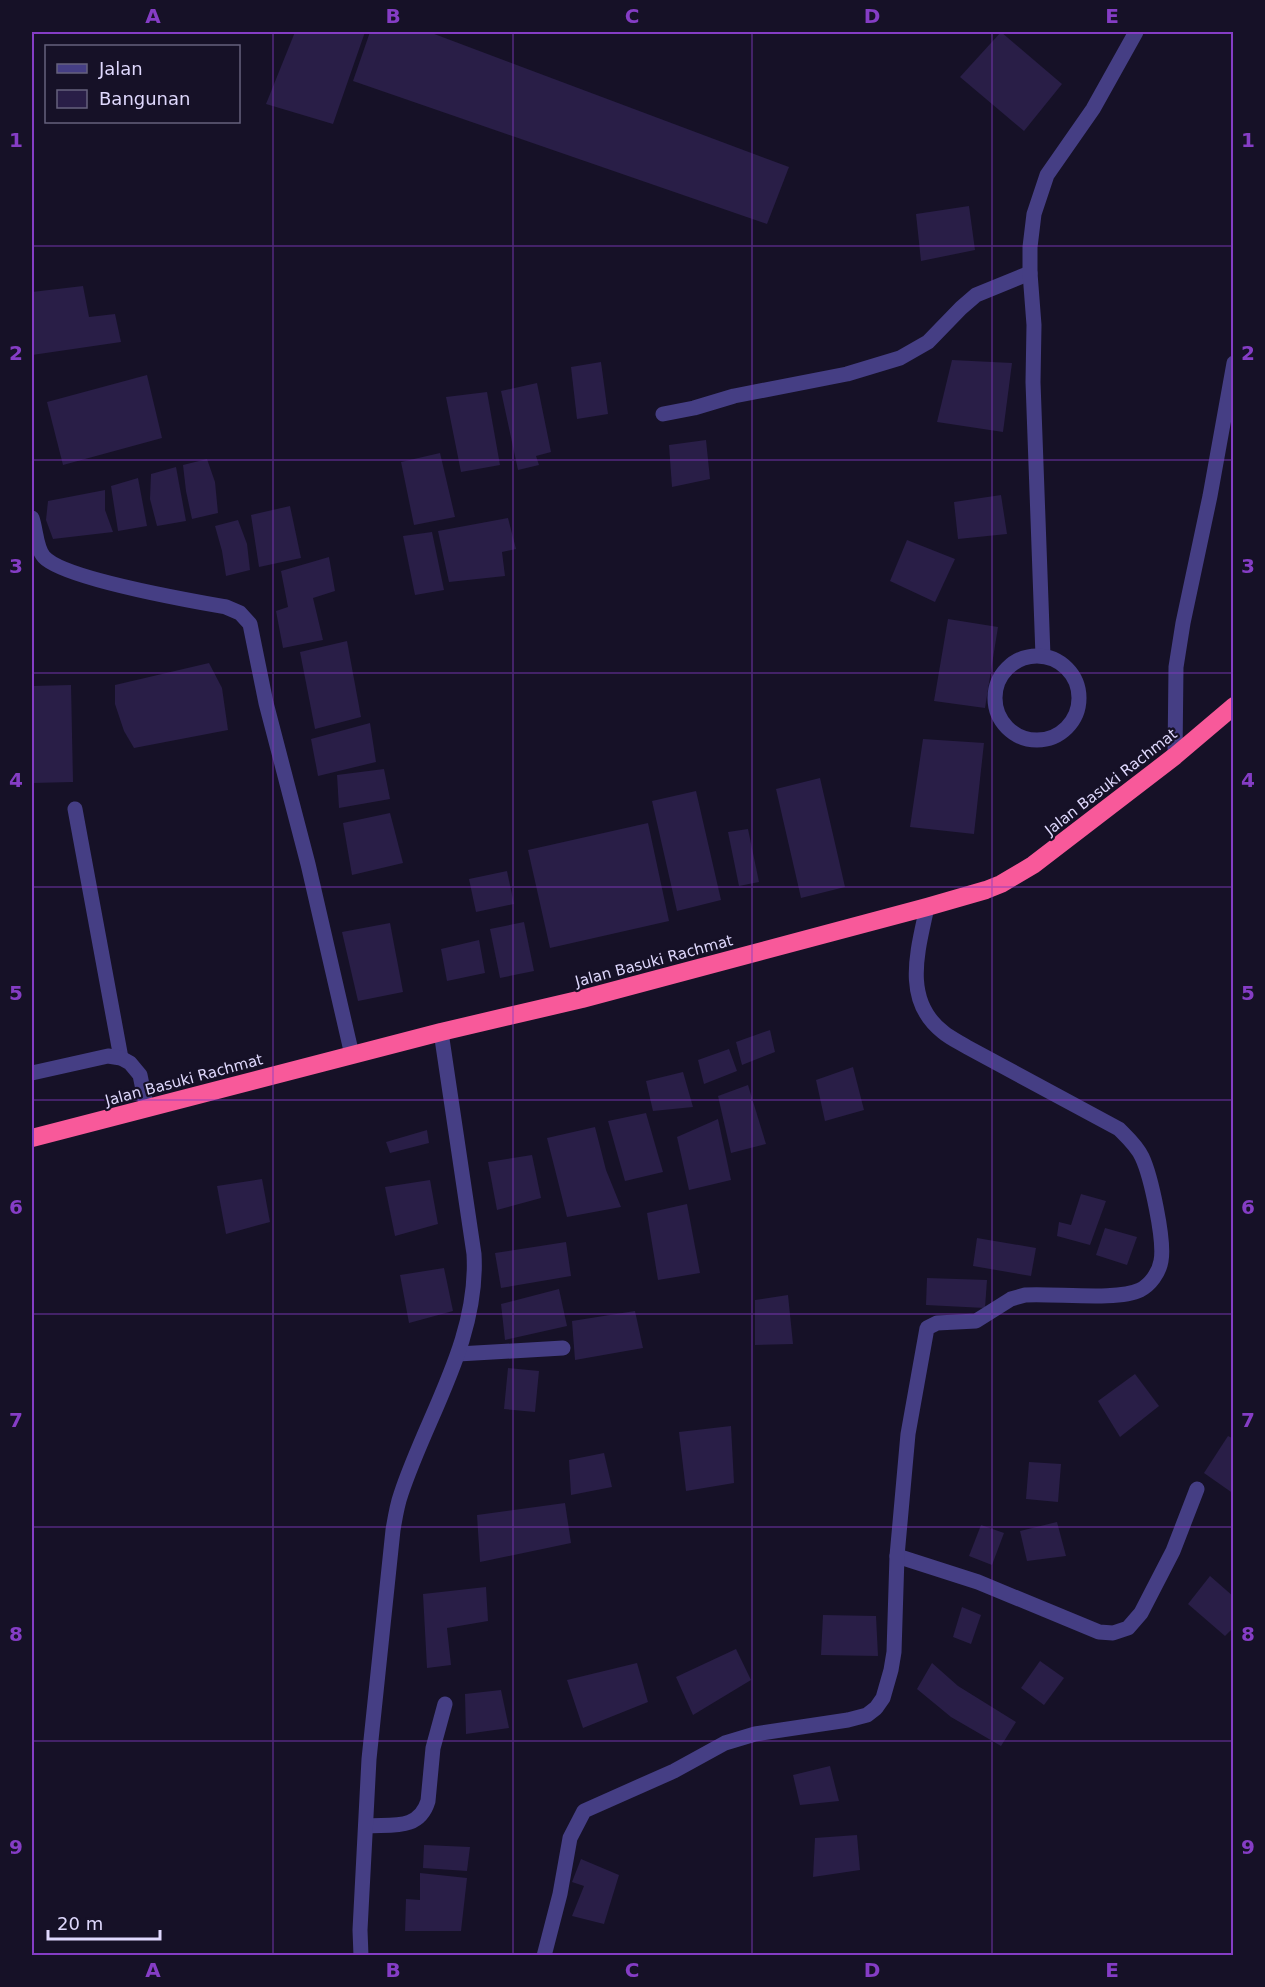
<svg xmlns="http://www.w3.org/2000/svg" width="1265" height="1987" viewBox="0 0 1265 1987" font-family="'DejaVu Sans',sans-serif">
<rect width="100%" height="100%" fill="#161127"/>
<g fill="#291e47">
<polygon points="295,32 365,32 333,124 266,104"/>
<polygon points="370,32 429,32 789,167 767,224 353,81"/>
<polygon points="1001,32 1062,84 1024,131 960,77"/>
<polygon points="969,206 975,250 921,261 916,214"/>
<polygon points="83,286 89,317 115,314 121,342 32,355 32,292"/>
<polygon points="952,360 1012,363 1003,432 937,422"/>
<polygon points="601,362 608,414 577,419 571,367"/>
<polygon points="147,375 162,438 63,465 47,402"/>
<polygon points="537,383 551,452 536,456 539,465 518,470 501,391"/>
<polygon points="487,392 500,465 461,472 446,397"/>
<polygon points="706,440 710,479 672,487 669,445"/>
<polygon points="440,453 455,517 414,525 401,462"/>
<polygon points="207,459 215,482 218,513 192,519 186,491 183,465"/>
<polygon points="176,467 186,521 157,526 150,499 151,474"/>
<polygon points="138,478 147,526 118,531 111,486"/>
<polygon points="105,490 105,510 113,532 53,539 46,520 48,501"/>
<polygon points="1001,495 1007,534 958,539 954,502"/>
<polygon points="290,506 301,558 259,567 251,515"/>
<polygon points="508,518 516,549 502,552 505,576 449,582 438,531"/>
<polygon points="238,520 247,544 250,570 226,576 222,551 215,526"/>
<polygon points="432,532 444,590 415,595 403,536"/>
<polygon points="907,540 955,559 935,602 890,581"/>
<polygon points="329,557 335,591 313,598 323,640 283,648 276,611 288,607 281,571"/>
<polygon points="948,619 998,627 985,708 934,701"/>
<polygon points="347,641 361,717 315,729 300,652"/>
<polygon points="209,663 222,688 228,730 134,748 124,731 115,704 115,685"/>
<polygon points="71,685 73,782 32,783 32,686"/>
<polygon points="370,723 376,762 318,776 311,739"/>
<polygon points="923,739 984,743 974,834 910,827"/>
<polygon points="384,769 390,799 339,808 337,775"/>
<polygon points="820,778 845,887 801,898 776,789"/>
<polygon points="696,791 721,900 677,911 652,801"/>
<polygon points="390,813 403,863 352,875 343,823"/>
<polygon points="648,823 669,921 550,948 528,850"/>
<polygon points="748,829 759,882 739,886 728,832"/>
<polygon points="507,871 514,904 476,912 469,879"/>
<polygon points="524,922 534,971 500,978 490,929"/>
<polygon points="390,923 403,992 358,1001 342,932"/>
<polygon points="479,940 485,973 447,981 441,949"/>
<polygon points="770,1030 775,1052 742,1065 736,1042"/>
<polygon points="729,1049 737,1071 704,1084 698,1060"/>
<polygon points="853,1067 864,1110 825,1121 816,1080"/>
<polygon points="683,1072 693,1107 653,1111 646,1081"/>
<polygon points="748,1085 766,1144 731,1153 718,1096"/>
<polygon points="646,1113 663,1172 625,1181 608,1121"/>
<polygon points="718,1119 731,1180 689,1190 677,1137"/>
<polygon points="595,1127 606,1170 621,1207 567,1217 547,1138"/>
<polygon points="427,1130 429,1143 390,1153 386,1142"/>
<polygon points="532,1155 541,1198 497,1210 488,1162"/>
<polygon points="262,1179 270,1222 226,1234 217,1186"/>
<polygon points="430,1180 438,1224 395,1236 385,1187"/>
<polygon points="1081,1194 1106,1201 1090,1245 1057,1236 1059,1222 1071,1225"/>
<polygon points="687,1204 700,1273 658,1280 647,1213"/>
<polygon points="1105,1228 1137,1237 1127,1265 1096,1255"/>
<polygon points="977,1238 1036,1248 1031,1276 973,1266"/>
<polygon points="566,1242 571,1276 501,1288 495,1253"/>
<polygon points="444,1268 453,1311 409,1323 400,1275"/>
<polygon points="927,1278 987,1280 985,1308 926,1305"/>
<polygon points="559,1289 567,1326 505,1340 501,1304"/>
<polygon points="788,1295 793,1344 755,1345 755,1300"/>
<polygon points="635,1311 643,1348 575,1360 572,1321"/>
<polygon points="508,1368 539,1371 535,1412 504,1409"/>
<polygon points="1135,1374 1159,1406 1120,1437 1098,1401"/>
<polygon points="731,1426 734,1483 686,1491 679,1432"/>
<polygon points="1228,1436 1234,1439 1234,1494 1204,1473"/>
<polygon points="604,1453 612,1487 571,1495 569,1460"/>
<polygon points="1029,1462 1061,1464 1058,1502 1026,1499"/>
<polygon points="565,1503 571,1543 480,1562 477,1515"/>
<polygon points="1057,1522 1066,1556 1027,1561 1020,1531"/>
<polygon points="981,1525 1004,1533 992,1565 969,1556"/>
<polygon points="1210,1576 1234,1597 1234,1627 1225,1636 1188,1604"/>
<polygon points="486,1587 488,1621 447,1628 451,1665 427,1668 423,1594"/>
<polygon points="962,1607 981,1615 971,1644 953,1637"/>
<polygon points="823,1615 876,1616 878,1656 821,1655"/>
<polygon points="736,1649 751,1680 693,1715 676,1677"/>
<polygon points="1040,1661 1064,1678 1044,1705 1021,1688"/>
<polygon points="637,1663 648,1702 583,1728 567,1680"/>
<polygon points="932,1663 958,1686 1016,1722 1001,1746 951,1717 917,1689"/>
<polygon points="501,1690 509,1728 466,1734 465,1694"/>
<polygon points="830,1766 839,1801 800,1805 793,1775"/>
<polygon points="857,1835 860,1870 813,1877 815,1838"/>
<polygon points="424,1845 470,1847 467,1871 423,1868"/>
<polygon points="581,1859 619,1875 604,1924 572,1916 584,1886 572,1882"/>
<polygon points="420,1873 467,1878 461,1931 405,1931 406,1899 420,1900"/>
</g>
<g fill="none" stroke-linecap="round" stroke-linejoin="round">
<g stroke="#453e84" stroke-width="15">
<polyline points="75,809 121,1058"/>
<polyline points="458,1354 563,1348"/>
<path d="M366 1826C391 1824 419 1831 428 1801L433 1748 445 1704"/>
</g>
<g stroke="#453e84" stroke-width="15">
<polyline points="663,414 694,408 734,396 847,374 900,358 928,342 961,308 976,295 1030,273"/>
<path d="M32 518C36 529 36 548 44 557 64 579 192 601 226 607L240 613 250 624 266 703 308 864 352 1055"/>
<polyline points="1043,656 1033,382 1034,325 1030,273 1030,247 1034,214 1047,175 1093,109 1136,32"/>
<circle cx="1037" cy="698" r="42"/>
<polyline points="1175,756 1176,667 1183,623 1210,496 1234,363"/>
<polyline points="32,1073 108,1056 121,1058 130,1063 140,1075 147,1109"/>
<polyline points="897,1556 978,1582 1099,1632 1113,1633 1128,1628 1141,1613 1173,1551 1197,1489"/>
<path d="M361 1956 360 1930 369 1759 393 1530C395 1518 397 1505 401 1494 427 1415 479 1340 474 1254L441 1032"/>
<path d="M544 1956 560 1894 570 1838 584 1811 674 1771 725 1743 755 1734 848 1720 867 1715 876 1708 883 1698 891 1670 894 1652 897 1556 908 1434 927 1328 937 1323 976 1321 1011 1299 1025 1295C1054 1293 1118 1301 1140 1290 1150 1285 1159 1273 1161 1261 1165 1241 1151 1176 1142 1157 1137 1146 1127 1137 1119 1129L967 1047C959 1042 950 1038 943 1032 902 1000 918 950 927 907"/>
</g>
<polyline stroke="#f8599a" stroke-width="18" points="32,1138 441,1032 582,999 927,907 986,890 1001,884 1033,865 1175,756 1234,706"/>
</g>
<path fill="none" stroke="#853dc5" stroke-width="1.5" stroke-opacity="0.55" d="M273 32V1956M513 32V1956M752 32V1956M992 32V1956M32 246H1234M32 460H1234M32 673H1234M32 887H1234M32 1100H1234M32 1314H1234M32 1527H1234M32 1741H1234"/>
<g text-anchor="middle" stroke-width="4.5" stroke-linejoin="round" paint-order="stroke">
<g font-size="15" fill="#dfd8fd" stroke="#161127">
<text transform="translate(1111 782) rotate(-38)" y="5">Jalan Basuki Rachmat</text>
<text transform="translate(654 961) rotate(-15)" y="5">Jalan Basuki Rachmat</text>
<text transform="translate(184 1080) rotate(-15)" y="5">Jalan Basuki Rachmat</text>
</g>
</g>
<rect width="1265" height="1987" fill="none" stroke="#161127" stroke-width="66"/>
<rect x="45" y="45" width="195" height="78" fill="#161127" stroke="#66617d" stroke-width="1.5"/>
<rect x="57" y="64" width="30" height="9" fill="#453e84" stroke="#66617d" stroke-width="1.5"/>
<text x="99" y="75" font-size="18" fill="#dfd8fd">Jalan</text>
<rect x="57" y="90" width="30" height="18" fill="#291e47" stroke="#66617d" stroke-width="1.5"/>
<text x="99" y="105" font-size="18" fill="#dfd8fd">Bangunan</text>
<path d="M48 1930v9h112v-9" fill="none" stroke="#dfd8fd" stroke-width="3"/>
<text x="57" y="1930" font-size="18" fill="#dfd8fd" stroke="#161127" stroke-width="4.5" paint-order="stroke">20 m</text>
<rect x="33" y="33" width="1199" height="1921" fill="none" stroke="#853dc5" stroke-width="2"/>
<g font-size="20" text-anchor="middle" font-weight="bold" fill="#853dc5">
<text x="153" y="23">A</text>
<text x="393" y="23">B</text>
<text x="632" y="23">C</text>
<text x="872" y="23">D</text>
<text x="1112" y="23">E</text>
<text x="16" y="147">1</text>
<text x="1248" y="147">1</text>
<text x="16" y="360">2</text>
<text x="1248" y="360">2</text>
<text x="16" y="573">3</text>
<text x="1248" y="573">3</text>
<text x="16" y="787">4</text>
<text x="1248" y="787">4</text>
<text x="16" y="1000">5</text>
<text x="1248" y="1000">5</text>
<text x="16" y="1214">6</text>
<text x="1248" y="1214">6</text>
<text x="16" y="1427">7</text>
<text x="1248" y="1427">7</text>
<text x="16" y="1641">8</text>
<text x="1248" y="1641">8</text>
<text x="16" y="1854">9</text>
<text x="1248" y="1854">9</text>
<text x="153" y="1977">A</text>
<text x="393" y="1977">B</text>
<text x="632" y="1977">C</text>
<text x="872" y="1977">D</text>
<text x="1112" y="1977">E</text>
</g>
</svg>
